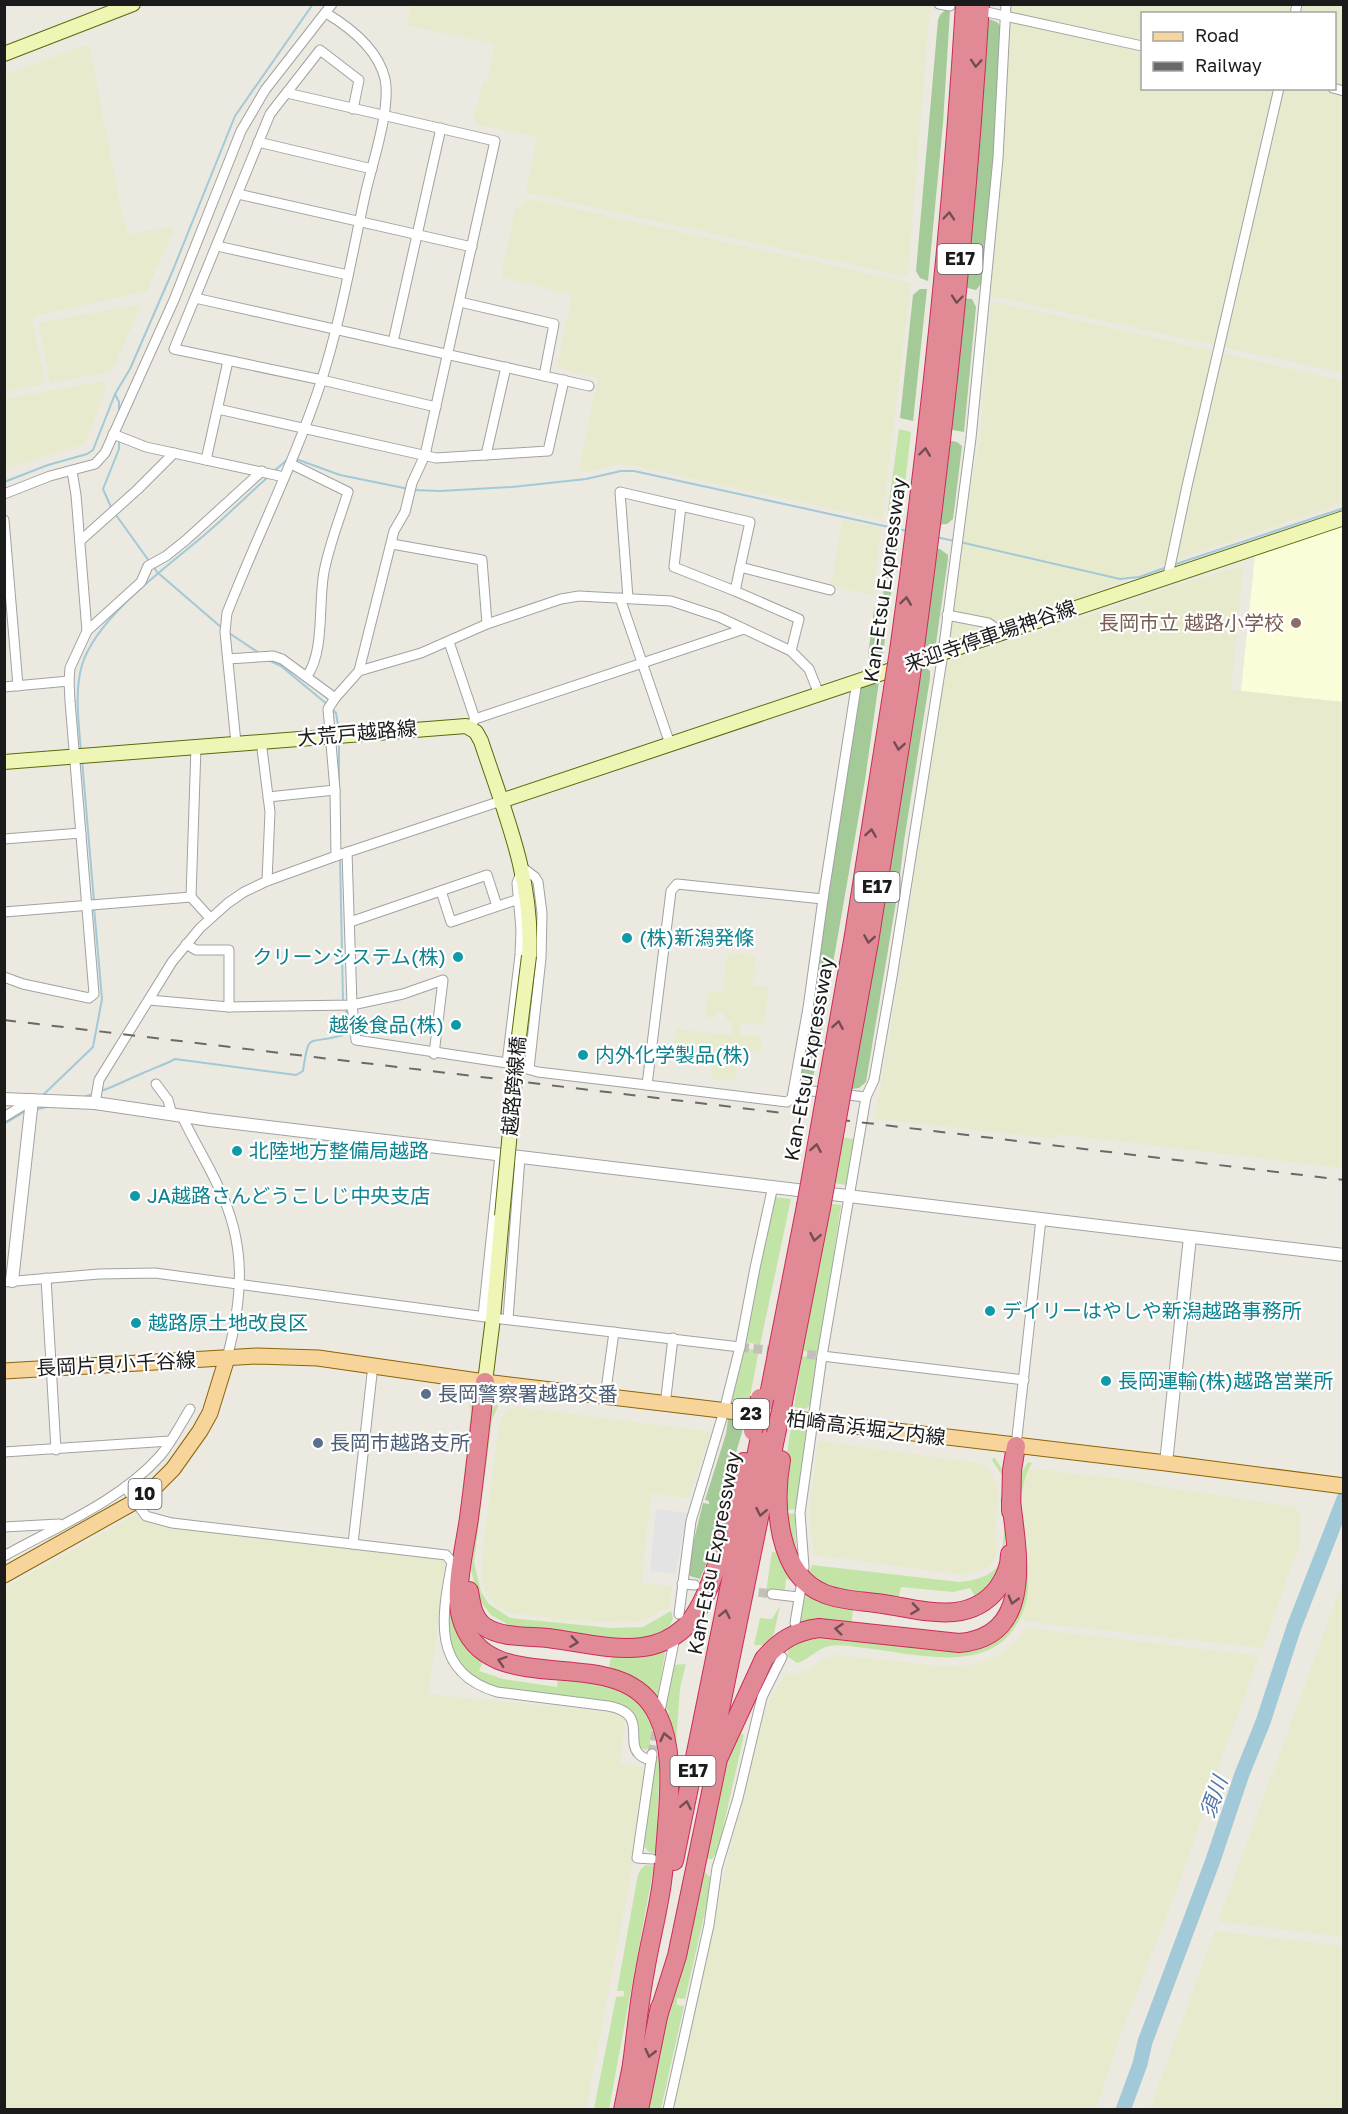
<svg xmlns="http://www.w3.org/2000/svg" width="1348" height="2114" viewBox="0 0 1348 2114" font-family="'Golos Text','Noto Sans JP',sans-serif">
<rect width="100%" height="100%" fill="#ece9e0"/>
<polygon fill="#fbfdd8" points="1343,524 1343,702 1241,691 1255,556"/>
<g fill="#e7eacc" fill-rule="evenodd">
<polygon points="410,4 930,5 908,273 903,276 526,192 537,137 477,124 474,117 483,82 487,82 495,45 408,25"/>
<path d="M1010 5H1343V373L991 296 989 294ZM1142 14H1334V88H1142Z"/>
<polygon points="83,46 87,46 90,50 123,219 129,234 170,227 173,231 146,291 35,316 32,322 45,384 5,392 5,75"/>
<polygon points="529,199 911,283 882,520 637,466 620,464 586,472 579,470 598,378 557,367 572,295 501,277 515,210"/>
<polygon points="991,303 1001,303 1343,381 1343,503 1180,558 1087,595 949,643 964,532 980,434"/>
<polygon points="141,304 115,364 109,372 50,383 39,323"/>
<polygon points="105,381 106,388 86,441 76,447 16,465 5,471 5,399"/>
<polygon points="843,519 881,528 873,595 831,586"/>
<polygon points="1243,566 1231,690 1343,702 1343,1168 1058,1134 1057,1139 875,1119 900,972 945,662 1094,614 1177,585"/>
<polygon points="729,953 755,956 754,966 757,967 756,977 753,977 752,985 769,987 764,1025 740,1023 739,1035 762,1037 760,1053 737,1051 736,1081 711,1079 714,1055 681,1051 681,1044 673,1043 674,1039 676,1038 677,1028 681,1028 681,1030 732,1035 733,1022 725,1021 726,1013 716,1011 715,1018 705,1017 708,991 724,992 726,957 728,958"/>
<polygon points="516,1407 711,1432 689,1498 651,1494 641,1583 672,1586 669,1609 660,1611 646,1620 635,1622 623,1623 567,1620 510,1613 495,1605 487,1596 482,1580 483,1552 498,1431 505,1412"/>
<polygon points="818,1441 984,1464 992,1474 998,1490 995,1536 997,1544 995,1557 991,1564 983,1569 965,1575 814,1555 809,1515"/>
<polygon points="1033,1469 1129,1480 1168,1488 1295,1507 1300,1514 1300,1543 1262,1648 1025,1621 1021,1617 1027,1598 1028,1585 1022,1526 1023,1485 1028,1470"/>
<polygon points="135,1515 151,1524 447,1560 428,1694 617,1713 625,1720 620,1764 647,1768 632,1868 586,2109 5,2109 4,1589"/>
<polygon points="1343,1581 1343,1937 1220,1922 1219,1919"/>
<polygon points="1026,1628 1259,1656 1213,1783 1190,1854 1116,2047 1096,2109 674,2110 716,1910 758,1734 760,1732 767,1703 786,1673 800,1673 811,1668 819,1661 835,1655 940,1666 972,1665 995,1657 1006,1650 1017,1641"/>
<polygon points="1215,1931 1343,1946 1343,2109 1150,2109"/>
</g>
<g fill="#c2e5a7">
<polygon points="899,429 911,432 901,518 890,514 888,509"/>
<polygon points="837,1137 854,1139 846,1185 829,1182"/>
<polygon points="774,1197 791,1199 760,1345 746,1342 743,1338"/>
<polygon points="825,1203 841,1205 820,1348 818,1353 803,1351 813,1299"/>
<polygon points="748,1349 759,1350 749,1402 732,1400 731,1397 740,1354"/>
<polygon points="802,1356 814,1357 818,1361 812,1402 806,1409 794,1407"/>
<polygon points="472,1402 474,1410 454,1597 484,1659 479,1671 503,1679 557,1687 558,1674 594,1678 633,1695 653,1724 649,1748 645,1750 638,1746 639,1727 633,1714 490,1687 469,1673 455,1656 450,1645 447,1612 450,1607 471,1410 469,1403"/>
<polygon points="496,1404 498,1406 492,1420 474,1562 481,1592 489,1604 510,1618 612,1628 643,1627 671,1611 673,1618 669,1628 662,1633 635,1641 511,1626 491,1615 477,1597 471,1569 472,1548 490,1413"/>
<polygon points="791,1427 806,1429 807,1431 796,1509 788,1510 788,1513 797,1514 795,1527 797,1562 788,1545 784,1474"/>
<path d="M994 1457 1004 1472 1006 1524 1004 1562 998 1577 977 1600 970 1588 953 1592 901 1587 898 1600C869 1595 830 1595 808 1574L812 1565 959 1582C972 1581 990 1577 998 1566 1005 1554 1006 1495 1004 1481 1002 1473 996 1467 992 1460Z"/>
<path d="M1028 1462 1032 1463C1012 1496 1026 1539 1028 1575 1029 1595 1026 1610 1015 1627 985 1675 912 1653 865 1648 854 1647 841 1644 829 1646 816 1649 809 1660 797 1663L787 1656 790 1644 806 1634 936 1645 1001 1630 1018 1542 1021 1473Z"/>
<polygon points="772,1552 781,1553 796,1581 786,1579 785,1589 780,1592 766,1592"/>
<polygon points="804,1587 854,1603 851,1626 799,1622"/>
<polygon points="780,1606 774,1633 767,1645 754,1645 760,1618 772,1619"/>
<polygon points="666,1646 657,1703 608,1673 612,1651"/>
<polygon points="686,1664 680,1688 676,1744 666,1724 669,1711 665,1708 673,1665"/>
<polygon points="737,1732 744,1735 718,1850 712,1859 702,1859 721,1771"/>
<polygon points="656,1755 660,1755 656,1853 649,1852 644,1846"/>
<polygon points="646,1865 654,1866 609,2109 594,2109 616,1997 624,1996 624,1991 617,1991 638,1874 642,1868"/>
<polygon points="700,1871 705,1872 710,1877 711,1886 685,1999 677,1998 677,2005 684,2006 661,2109 645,2110"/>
</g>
<g fill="#a3ca97">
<polygon points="944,11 950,11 943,123 928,281 920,278 916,271 938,20 940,15"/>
<polygon points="986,18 997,22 1000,26 995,156 982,279 981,284 976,290 963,287"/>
<polygon points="920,289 927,289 913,421 900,418 913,295"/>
<polygon points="962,298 972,299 976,307 964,432 947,429"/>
<polygon points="946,440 957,442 962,446 953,519 947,524 936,525"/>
<polygon points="898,540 882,661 871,666 868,655 874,610 883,602 885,544 888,541"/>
<polygon points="932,548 940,549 948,555 948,559 936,643 918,649"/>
<polygon points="925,667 930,671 930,678 904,841 899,884 866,1082 859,1088 851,1089 921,669"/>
<path d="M879 681 865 780 812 1084C804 1083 801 1076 799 1069L860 687Z"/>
<polygon points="728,1419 745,1422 720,1507 711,1552 700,1579 690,1576 687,1572 687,1568 703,1503 709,1504 709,1501 705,1500 726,1434"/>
</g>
<polygon fill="#e3e3e3" points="656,1509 688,1513 675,1574 650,1571"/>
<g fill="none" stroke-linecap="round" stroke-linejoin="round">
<g stroke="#a2c9d8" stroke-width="2">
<polyline points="115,394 119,402 119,413"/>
<polyline points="296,459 340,475 409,489"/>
<polyline points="274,471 288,459"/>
<polyline points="4,482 48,465 87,454 93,450 115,394 130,369 173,270 235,116 313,4"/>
<polyline points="414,490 440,491 512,487 586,479 621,471 634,471 907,531"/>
<polyline points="111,507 103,489 119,449 119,440"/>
<polyline points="116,515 149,561"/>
<polyline points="936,537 954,541"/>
<polyline points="960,542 1120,579 1139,577 1167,567"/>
<polyline points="1173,565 1344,508"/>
<polyline points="153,566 157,572 222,628"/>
<polyline points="229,633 259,653"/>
<polyline points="268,660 281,666 328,705"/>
<polyline points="332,709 336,713 339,731"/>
<polyline points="339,740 339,797"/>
<path d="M81 752C79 724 74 692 82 665 96 619 160 572 196 542 221 522 244 498 268 477"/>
<polyline points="82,760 94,901"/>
<polyline points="340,824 340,851"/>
<polyline points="340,857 343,1001"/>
<path d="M101 1091C116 1086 128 1079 143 1073 154 1068 164 1065 175 1059L296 1075 303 1071C309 1029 308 1046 343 1035L348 1023 346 1009"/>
<polyline points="43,1095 93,1047 102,999 94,907"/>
<polyline points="81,1098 93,1094"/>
<polyline points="35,1110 50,1106"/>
<polyline points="4,1124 26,1111"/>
</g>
<polyline stroke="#a2c9d8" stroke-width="15" points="1123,2110 1140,2064 1145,2042 1212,1863 1242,1774 1263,1722 1294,1627 1344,1499"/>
<g stroke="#c2c0b9" stroke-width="9" stroke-dasharray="9 4.5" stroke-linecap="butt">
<polyline points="740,1347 822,1356"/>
<polyline points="705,1586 772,1594"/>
<polyline points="652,1754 657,1726"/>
</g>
<defs>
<g id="minor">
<polyline points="939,4 950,6"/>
<polyline points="987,12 1142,46"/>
<polyline points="1295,14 1297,4"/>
<polyline points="1333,88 1344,91"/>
<polyline points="287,93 495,141 425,455 412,483 405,512 394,531 359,671"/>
<polyline points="353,109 359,80 320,50 270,114 174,349 322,380 436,407"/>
<polyline points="258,142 372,169"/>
<polyline points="238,194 472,247"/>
<polyline points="217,246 348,275"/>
<polyline points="195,298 589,386"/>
<polyline points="460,302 554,324 544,376"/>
<polyline points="393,342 441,128"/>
<polyline points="218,409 436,458 548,451 564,380"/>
<polyline points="113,434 146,447 284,477"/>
<polyline points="486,455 506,367"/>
<polyline points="206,460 228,361"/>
<path d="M291 464 348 492C340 518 329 545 324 572 318 603 325 651 307 676"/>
<polyline points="72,471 76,495 87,631"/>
<polyline points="4,494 50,476 95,464 105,453 174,300 241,131 265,90 332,4"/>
<polyline points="681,506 674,567 735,591"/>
<polyline points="4,520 18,686"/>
<polyline points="80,541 137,490 174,453"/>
<polyline points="392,544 482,560 487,624"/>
<polyline points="740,567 830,590"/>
<polyline points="1168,576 1187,486 1279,88"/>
<polyline points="620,598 670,744"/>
<polyline points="628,598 620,492 750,522 735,591 799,619 791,651"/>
<polyline points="947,615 988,623 1002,632"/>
<polyline points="449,642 475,719 473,722"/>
<polyline points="228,659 273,656 282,659 335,698"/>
<polyline points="4,687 69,681"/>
<polyline points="475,719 744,629"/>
<polyline points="261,741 270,812 267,881"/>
<path d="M236 743 225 632 227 613C257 536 295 461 321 382 341 320 352 254 366 191 373 161 391 108 385 79 378 49 351 28 326 13"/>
<polyline points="196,747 191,897 210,918"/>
<polyline points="268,797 335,790"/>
<polyline points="4,839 81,833"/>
<polyline points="347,852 352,1005 356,1040 507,1063 538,1072 647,1085 671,891 677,884 823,899"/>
<polyline points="336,856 335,790 328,709 335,698 359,671 421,653 487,624 561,599 579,596 671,601 719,617 791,651 809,669 819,694"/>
<polyline points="441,891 451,922 519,899"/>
<polyline points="4,912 191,897"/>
<polyline points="350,922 487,875 497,906"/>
<polyline points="186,944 196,950 229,950 229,1007"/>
<polyline points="4,977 23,984 89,998 94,994 70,701 69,681 70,668 87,631 141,582 148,566 166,556 186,540 262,471"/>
<polyline points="149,1000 229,1007 352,1005 403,994 443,980 434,1054"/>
<polyline points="507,1063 520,955 521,930 517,883 523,868 535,877 538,882 542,913 541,958 529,1069"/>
<polyline points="156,1084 168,1100 172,1115"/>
<polyline points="647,1085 787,1102 792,1098 808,1008 823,899 857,681"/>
<polyline points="794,1089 866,1097"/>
<polyline points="95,1103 99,1080 172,962 200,928 228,903 244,892 267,881 336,856 501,801"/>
<path d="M182 1116C193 1140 207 1162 218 1186 247 1244 243 1297 227 1358"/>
<polyline points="4,1117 32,1100"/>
<polyline points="46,1278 56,1450"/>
<polyline points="4,1282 99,1274 155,1273 493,1318 740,1347"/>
<polyline points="483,1316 500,1155"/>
<polyline points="508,1319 520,1157"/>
<polyline points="822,1356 1024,1380"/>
<polyline points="605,1397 614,1332"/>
<polyline points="665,1405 673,1338"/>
<polyline points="1016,1446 1041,1219"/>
<polyline points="4,1452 170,1441"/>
<path d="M125 1487 146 1516 172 1523 446 1555 452 1562C442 1615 430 1672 497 1692L608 1706C648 1713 626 1740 638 1753 641 1757 646 1759 651 1760"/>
<polyline points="4,1527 59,1524"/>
<polyline points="353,1544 373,1365"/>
<path d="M4 1556C56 1527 120 1501 160 1456 172 1442 180 1425 190 1409"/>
<polyline points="804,1567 800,1513 822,1356 866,1097 874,1080 892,977 943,653 971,438 998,158 1006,4"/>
<polyline points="682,1584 695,1585"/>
<polyline points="772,1594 798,1597"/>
<polyline points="679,1614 691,1521 724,1411 740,1347 755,1268 773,1186"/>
<polyline points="795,1623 801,1587"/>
<polyline points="661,1706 674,1642"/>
<polyline points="652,1859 637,1858 652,1754"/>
<polyline points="668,2110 709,1925 717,1868 738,1798 762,1697 782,1657"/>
</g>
<g id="tertiary">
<polyline points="4,1099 95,1103 210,1120 1344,1255"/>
<polyline points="12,1281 32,1100"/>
<polyline points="1166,1463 1190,1237"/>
</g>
<g id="secondary">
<polyline points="4,54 133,4"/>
<path d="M4 762 466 726 476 732 481 741C504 811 534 880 529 956"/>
<polyline points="501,801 1344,518"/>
<polyline points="485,1382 493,1318 502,1216"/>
</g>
<g id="primary">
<polyline points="4,1371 257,1356 318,1358 485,1382 1166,1463 1344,1486"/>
<polyline points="4,1575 136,1501 157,1485 173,1469 200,1431 210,1413 227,1358"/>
</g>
<g id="motorway">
<path d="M915 647C944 434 967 220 980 4"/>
<path d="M899 651C929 436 952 221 965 4"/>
<polyline points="828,1082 854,935 893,689"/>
<polyline points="843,1085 869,942 909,689"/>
<path d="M485 1382C480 1428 475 1473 469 1518 465 1547 454 1588 461 1617 485 1707 622 1636 658 1716 672 1745 670 1782 668 1814 666 1837 665 1859 662 1882 658 1912 650 1941 645 1971 639 2002 636 2034 632 2065"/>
<polyline points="768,1400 806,1206"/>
<polyline points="783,1402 821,1208"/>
<path d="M781 1460C773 1503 777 1576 825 1594 843 1601 864 1601 883 1604 923 1610 969 1626 998 1588 1005 1578 1010 1566 1010 1554"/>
<polyline points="1011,1511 1012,1470 1016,1446"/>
<path d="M469 1591C471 1604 473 1619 485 1627 502 1638 528 1636 548 1638 579 1642 612 1651 643 1647 658 1645 673 1638 684 1628 716 1598 732 1505 744 1462"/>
<polyline points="710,1759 776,1434"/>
<polyline points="674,1861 761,1432"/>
<path d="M658 2016 677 1956 718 1759 764 1659C779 1641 795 1631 819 1628L959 1643C1035 1637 1017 1552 1011 1501"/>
<polyline points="623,2110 634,2055"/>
<polyline points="639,2110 660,2007"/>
</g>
</defs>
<use href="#minor" stroke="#a2a2a2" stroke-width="11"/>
<use href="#tertiary" stroke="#a2a2a2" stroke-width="14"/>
<use href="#secondary" stroke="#5a6a09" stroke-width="16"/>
<use href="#primary" stroke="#8a6507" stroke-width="17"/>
<use href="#motorway" stroke="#cc2b5a" stroke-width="20"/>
<use href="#minor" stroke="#fff" stroke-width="9"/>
<use href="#tertiary" stroke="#fff" stroke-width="12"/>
<use href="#secondary" stroke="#eff5b5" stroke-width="14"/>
<use href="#primary" stroke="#f7d49a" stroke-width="15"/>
<use href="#motorway" stroke="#e18a96" stroke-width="18"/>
<polyline stroke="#696969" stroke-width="2" stroke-dasharray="12 12" stroke-linecap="butt" points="4,1020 1344,1180"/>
<defs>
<polyline id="secondary-bridge" points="502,1216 519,1036 529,956"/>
<g id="motorway-bridge">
<polyline points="893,689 899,651"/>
<polyline points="909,689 915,647"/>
<polyline points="806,1206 828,1082"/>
<polyline points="821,1208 843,1085"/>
<polyline points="753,1431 760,1398"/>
<polyline points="776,1434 783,1402"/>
</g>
</defs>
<use href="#secondary-bridge" stroke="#5a6a09" stroke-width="16" stroke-linecap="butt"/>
<use href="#motorway-bridge" stroke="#cc2b5a" stroke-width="20" stroke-linecap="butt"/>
<use href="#secondary-bridge" stroke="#eff5b5" stroke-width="14"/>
<use href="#motorway-bridge" stroke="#e18a96" stroke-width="18"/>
</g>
<defs><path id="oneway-chevron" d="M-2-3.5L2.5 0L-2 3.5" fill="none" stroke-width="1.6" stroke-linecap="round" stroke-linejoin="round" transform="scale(1.5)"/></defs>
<g stroke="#744d52">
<use href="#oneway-chevron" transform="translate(976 63) rotate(94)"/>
<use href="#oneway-chevron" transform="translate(949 216) rotate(-85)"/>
<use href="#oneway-chevron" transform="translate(957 299) rotate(95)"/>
<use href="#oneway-chevron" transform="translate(925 452) rotate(-83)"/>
<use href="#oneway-chevron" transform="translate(906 601) rotate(-82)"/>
<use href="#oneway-chevron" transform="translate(899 746) rotate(99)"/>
<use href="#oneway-chevron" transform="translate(871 833) rotate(-81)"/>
<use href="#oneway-chevron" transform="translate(869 939) rotate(99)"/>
<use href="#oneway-chevron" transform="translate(838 1025) rotate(-80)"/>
<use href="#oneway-chevron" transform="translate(816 1148) rotate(-80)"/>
<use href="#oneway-chevron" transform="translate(815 1237) rotate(101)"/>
<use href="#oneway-chevron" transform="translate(761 1512) rotate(101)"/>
<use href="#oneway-chevron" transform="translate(1013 1600) rotate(105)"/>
<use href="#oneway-chevron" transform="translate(915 1609) rotate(8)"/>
<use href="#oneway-chevron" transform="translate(725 1614) rotate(-78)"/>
<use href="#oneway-chevron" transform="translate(839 1629) rotate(-174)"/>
<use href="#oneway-chevron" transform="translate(574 1642) rotate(8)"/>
<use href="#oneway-chevron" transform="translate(502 1661) rotate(-162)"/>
<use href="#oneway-chevron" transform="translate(665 1737) rotate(-103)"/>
<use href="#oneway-chevron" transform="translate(686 1805) rotate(-78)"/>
<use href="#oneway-chevron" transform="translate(650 2053) rotate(103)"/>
</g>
<circle fill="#8d6e63" stroke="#fff" stroke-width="2" cx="1296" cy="623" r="6"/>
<g fill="#0f9aa8" stroke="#fff" stroke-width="2">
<circle cx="627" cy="938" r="6"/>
<circle cx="458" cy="957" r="6"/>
<circle cx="456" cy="1025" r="6"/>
<circle cx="583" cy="1055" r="6"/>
<circle cx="237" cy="1151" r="6"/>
<circle cx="135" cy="1196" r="6"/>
<circle cx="990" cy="1311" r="6"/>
<circle cx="136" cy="1323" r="6"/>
<circle cx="1106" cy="1381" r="6"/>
</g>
<g fill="#5c6f8a" stroke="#fff" stroke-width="2">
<circle cx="426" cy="1394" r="6"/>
<circle cx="318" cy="1443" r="6"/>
</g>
<g text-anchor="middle" stroke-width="4.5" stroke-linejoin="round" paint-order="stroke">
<g fill="#fff" stroke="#5f5f5f" stroke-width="1.5">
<rect x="937.5" y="244" width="45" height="30" rx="4.5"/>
<rect x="854.5" y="872" width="45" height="30" rx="4.5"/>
<rect x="733" y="1399" width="36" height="30" rx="4.5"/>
<rect x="128.5" y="1479" width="33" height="30" rx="4.5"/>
<rect x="670.5" y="1756" width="45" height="30" rx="4.5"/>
</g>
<g font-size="18" font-weight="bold" fill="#1b1b1b">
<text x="960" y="265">E17</text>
<text x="877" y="893">E17</text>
<text x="751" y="1420">23</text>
<text x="145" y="1500">10</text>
<text x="693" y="1777">E17</text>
</g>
<g font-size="20" fill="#1b1b1b" stroke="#fff">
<text transform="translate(885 580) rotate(-82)" y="7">Kan-Etsu Expressway</text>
<text transform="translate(990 636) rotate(-19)" y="7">来迎寺停車場神谷線</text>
<text transform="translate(357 733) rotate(-5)" y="7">大荒戸越路線</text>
<text transform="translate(809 1059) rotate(-80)" y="7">Kan-Etsu Expressway</text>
<text transform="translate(514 1086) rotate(-85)" y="7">越路跨線橋</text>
<text transform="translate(116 1364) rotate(-3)" y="7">長岡片貝小千谷線</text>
<text transform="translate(866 1428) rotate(7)" y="7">柏崎高浜堀之内線</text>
<text transform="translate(714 1553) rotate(-79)" y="7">Kan-Etsu Expressway</text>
</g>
<g font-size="20" fill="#785e54" stroke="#fff" text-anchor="end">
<text x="1284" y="630">長岡市立 越路小学校</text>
</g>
<g font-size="20" fill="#0d838f" stroke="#fff" text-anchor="start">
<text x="639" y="945">(株)新潟発條</text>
<text x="446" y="964" text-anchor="end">クリーンシステム(株)</text>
<text x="444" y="1032" text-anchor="end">越後食品(株)</text>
<text x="595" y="1062">内外化学製品(株)</text>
<text x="249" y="1158">北陸地方整備局越路</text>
<text x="147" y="1203">JA越路さんどうこしじ中央支店</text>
<text x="1002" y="1318">デイリーはやしや新潟越路事務所</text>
<text x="148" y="1330">越路原土地改良区</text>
<text x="1118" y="1388">長岡運輸(株)越路営業所</text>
</g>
<g font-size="20" fill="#4e5e75" stroke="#fff" text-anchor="start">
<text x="438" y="1401">長岡警察署越路交番</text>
<text x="330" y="1450">長岡市越路支所</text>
</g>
<g font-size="21" font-style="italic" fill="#4d74a4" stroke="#fff">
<text transform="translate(1214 1797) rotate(-70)" y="7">須川</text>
</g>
</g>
<rect width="1348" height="2114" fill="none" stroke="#1b1b1b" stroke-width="12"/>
<rect x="1141" y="12" width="195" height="78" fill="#ffffff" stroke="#a4a4a4" stroke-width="1.5"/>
<rect x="1153" y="32" width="30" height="9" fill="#f7d49a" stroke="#a4a4a4" stroke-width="1.5"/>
<text x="1195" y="42" font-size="18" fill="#1b1b1b">Road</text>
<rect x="1153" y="62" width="30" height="9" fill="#696969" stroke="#a4a4a4" stroke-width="1.5"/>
<text x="1195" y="72" font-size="18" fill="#1b1b1b">Railway</text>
</svg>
